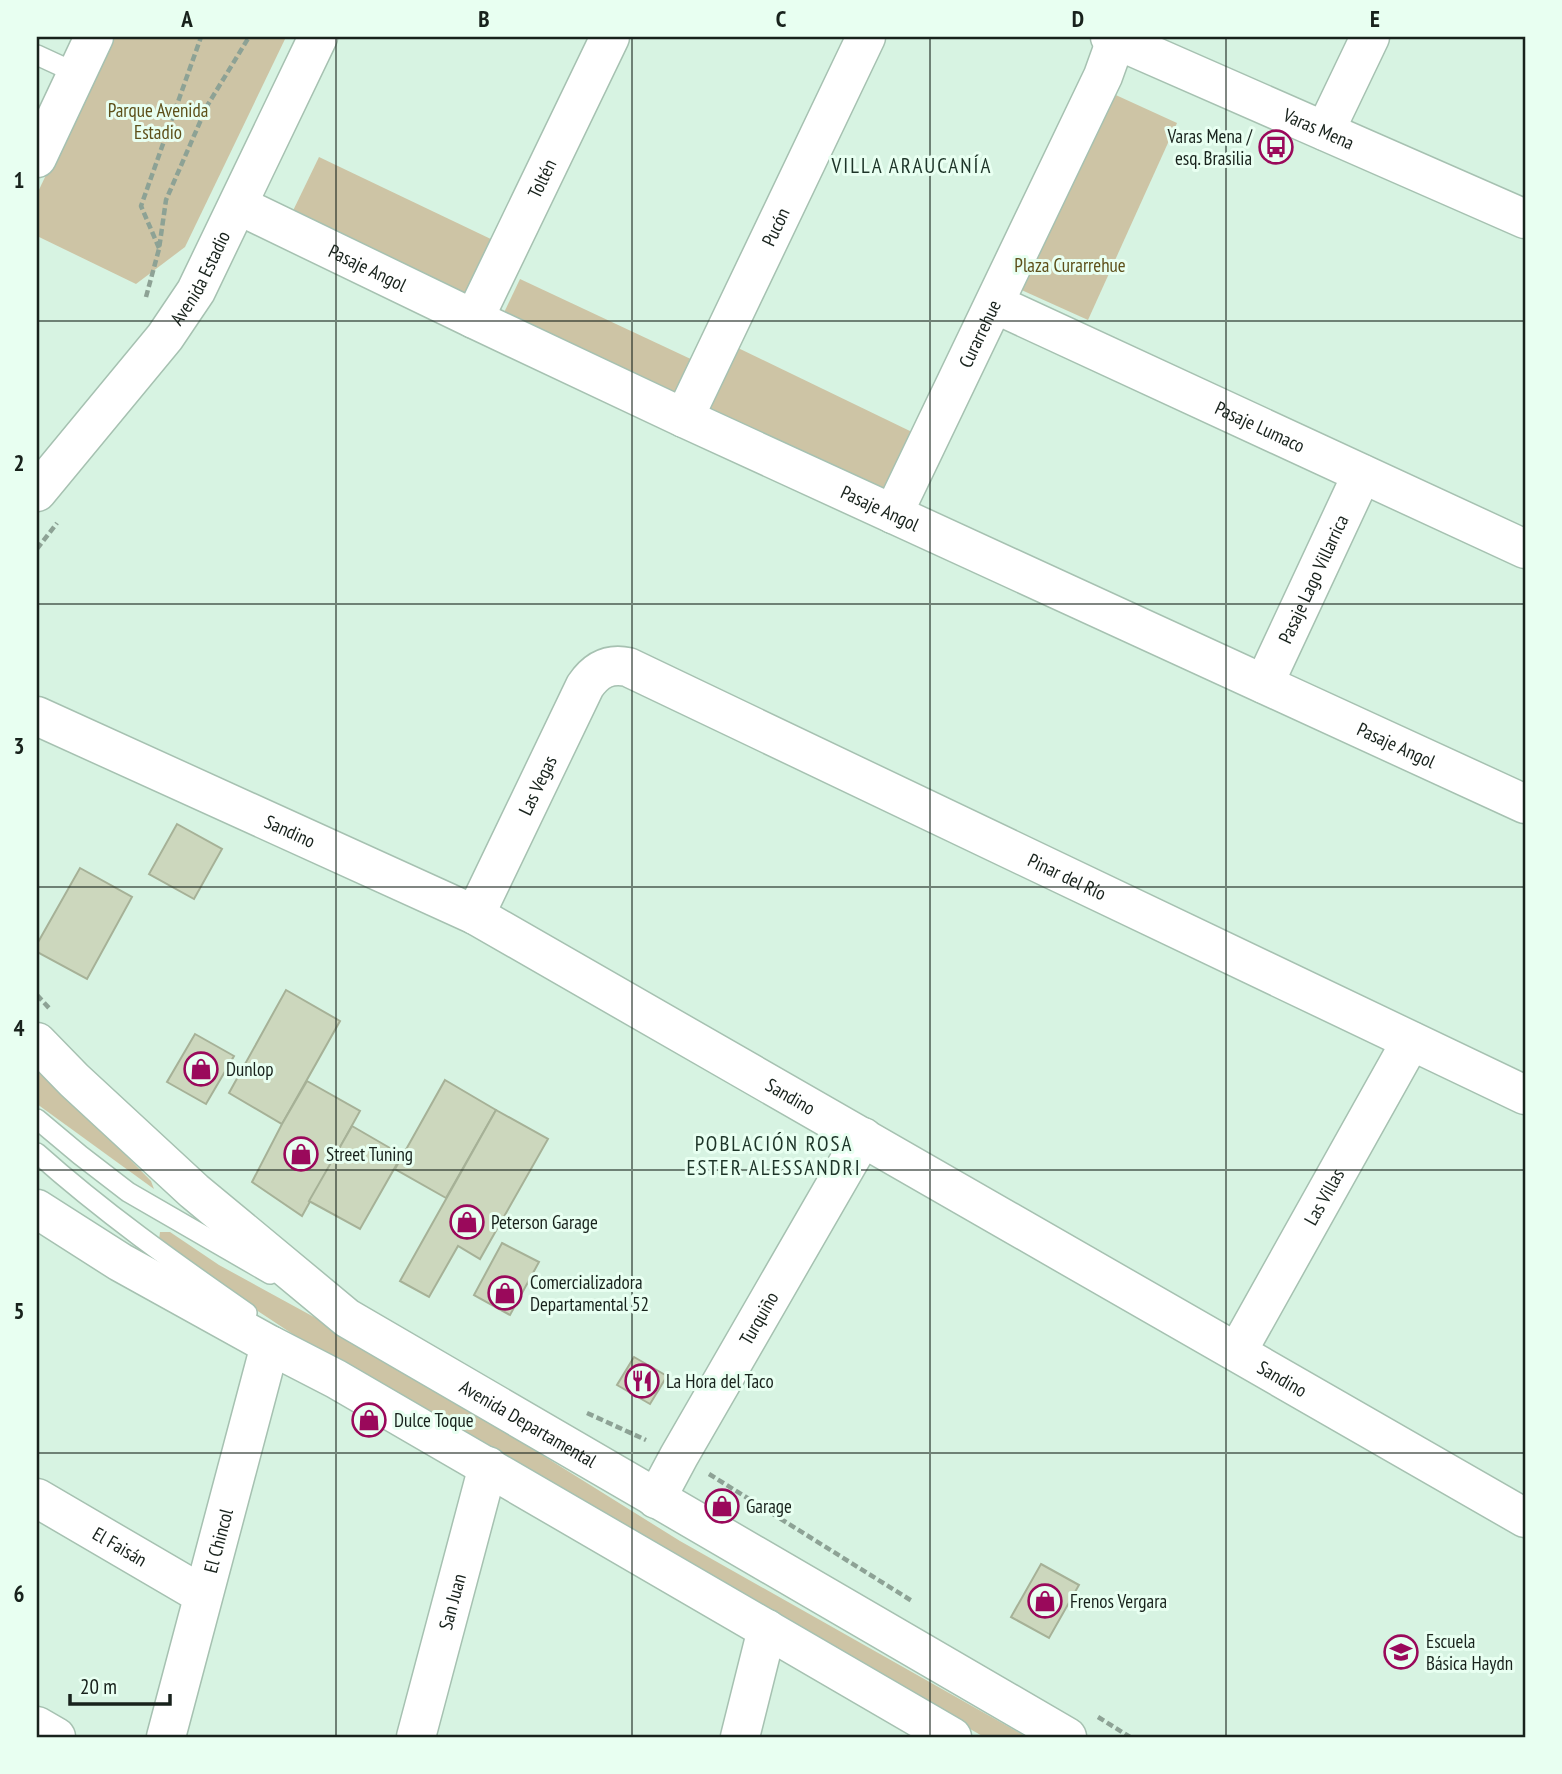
<svg xmlns="http://www.w3.org/2000/svg" width="1562" height="1774" viewBox="0 0 1562 1774" font-family="'PT Sans Narrow',sans-serif">
<rect width="100%" height="100%" fill="#d7f3e2"/>
<g fill="#cdc4a5">
<polygon points="111,37 286,37 185,247 136,284 37,236 37,194"/>
<polygon points="1107,91 1177,123 1088,320 1017,288"/>
<polygon points="319,157 495,241 464,305 288,221"/>
<polygon points="520,279 695,361 676,403 500,321"/>
<polygon points="736,347 912,432 882,496 705,412"/>
<polygon points="37,1064 151,1181 154,1189 37,1104"/>
<polygon points="160,1232 170,1232 219,1265 367,1346 680,1541 1027,1737 984,1737 341,1366 196,1270 159,1240"/>
</g>
<g fill="#ccd7bd" stroke="#a6b197" stroke-width="2">
<polygon points="177,824 222,849 194,899 149,874"/>
<polygon points="80,868 132,897 87,979 37,952 37,944"/>
<polygon points="286,990 340,1021 282,1124 229,1093"/>
<polygon points="195,1034 234,1056 206,1104 167,1082"/>
<polygon points="445,1080 496,1110 446,1198 395,1169"/>
<polygon points="307,1081 360,1111 302,1216 252,1182 282,1124"/>
<polygon points="496,1110 548,1139 480,1259 458,1246 429,1297 400,1281"/>
<polygon points="352,1126 402,1155 360,1229 309,1201"/>
<polygon points="502,1243 539,1262 510,1315 474,1295"/>
<polygon points="634,1357 667,1376 650,1404 617,1385"/>
<polygon points="1041,1564 1079,1585 1049,1638 1011,1617"/>
</g>
<g fill="none" stroke-linecap="round" stroke-linejoin="round">
<defs>
<g id="lane">
<polyline points="37,55 76,73"/>
<polyline points="37,1119 80,1155 128,1192 270,1274"/>
<path d="M37 1153C103 1212 175 1263 247 1313"/>
</g>
<g id="street">
<path id="s1" d="M1110 37 1525 219"/>
<polyline points="1325,131 1370,37"/>
<polyline points="37,158 94,37"/>
<path id="s2" d="M238 205 474 319 684 418 1525 804"/>
<path id="s3" d="M995 304 1525 549"/>
<path id="s4" d="M474 319 610 37"/>
<path id="s5" d="M684 418 866 37"/>
<path id="s6" d="M37 492 165 337 196 291 318 37"/>
<path id="s7" d="M893 514 1103 76 1117 37"/>
<path id="s8" d="M1264 684 1362 474"/>
<path id="s9" d="M37 716 475 915 1525 1518"/>
<path id="s10" d="M475 915 585 686C596 670 609 663 628 667L1525 1095"/>
<path id="s11" d="M1237 1352 1411 1041"/>
<path id="s12" d="M37 1498 203 1595"/>
<path id="s13" d="M656 1499 679 1456 863 1137"/>
<polyline points="37,1726 56,1737"/>
<path id="s14" d="M166 1737 270 1345"/>
<path id="s15" d="M416 1737 488 1466"/>
<polyline points="740,1737 767,1629"/>
</g>
<g id="primary">
<path id="s16" d="M37 1042 74 1080 194 1191 347 1318 1067 1737"/>
<polyline points="37,1209 120,1262 270,1345 336,1379 952,1737"/>
</g>
</defs>
<use href="#lane" stroke="#a6c1b1" stroke-width="22"/>
<use href="#street" stroke="#a6c1b1" stroke-width="41"/>
<use href="#primary" stroke="#a6c1b1" stroke-width="41"/>
<g stroke="#8da295" stroke-width="4.5" stroke-dasharray="7 3.5" stroke-linecap="butt">
<polyline points="159,248 141,206 201,37"/>
<polyline points="146,297 159,249 166,200 207,106 249,37"/>
<polyline points="37,549 57,523"/>
<polyline points="37,995 49,1008"/>
<polyline points="587,1413 646,1440"/>
<polyline points="709,1474 912,1601"/>
<polyline points="1098,1717 1130,1737"/>
</g>
<use href="#lane" stroke="#fff" stroke-width="19"/>
<use href="#street" stroke="#fff" stroke-width="38"/>
<use href="#primary" stroke="#fff" stroke-width="38"/>
</g>
<path fill="none" stroke="#18221c" stroke-width="2" stroke-opacity="0.55" d="M336 37V1737M632 37V1737M930 37V1737M1226 37V1737M37 321H1525M37 604H1525M37 887H1525M37 1170H1525M37 1453H1525"/>
<defs>
<symbol id="bus-ring" viewBox="-11 -11 22 22"><circle r="9.5" fill="#e8fff1" stroke="#9a095b" stroke-width="1.5"/><path d="M-5-6H5V4H4V6H2V4H-2V6H-4V4H-5ZM-3.5-4V0h7V-4ZM-3.5 1.2v1.5H-2V1.2ZM2 1.2v1.5H3.5V1.2Z" fill="#9a095b"/></symbol>
<symbol id="shop-ring" viewBox="-11 -11 22 22"><circle r="9.5" fill="#e8fff1" stroke="#9a095b" stroke-width="1.5"/><path d="M-5-2.5h2.3a2.7 3.5 0 0 1 5.4 0H5L5.5 6h-11ZM-1.5-2.5h3a1.5 2.3 0 0 0-3 0Z" fill="#9a095b"/></symbol>
<symbol id="restaurant-ring" viewBox="-11 -11 22 22"><circle r="9.5" fill="#e8fff1" stroke="#9a095b" stroke-width="1.5"/><path d="M-5-6h1v4h1v-4h1v4h1v-4h1v5L-1.5 .5V6h-2V.5L-5-1ZM5-6V6H3V1.5H1.5Q1.5-4 5-6Z" fill="#9a095b"/></symbol>
<symbol id="school-ring" viewBox="-11 -11 22 22"><circle r="9.5" fill="#e8fff1" stroke="#9a095b" stroke-width="1.5"/><path d="M0-5L7-2L0 1L-7-2ZM-4 1L0 2.5L4 1V4Q0 6-4 4Z" fill="#9a095b"/></symbol>
</defs>
<g fill-rule="evenodd">
<use href="#bus-ring" x="1257" y="128" width="38" height="38"/>
<use href="#shop-ring" x="182" y="1050" width="38" height="38"/>
<use href="#shop-ring" x="282" y="1135" width="38" height="38"/>
<use href="#shop-ring" x="448" y="1203" width="38" height="38"/>
<use href="#shop-ring" x="486" y="1274" width="38" height="38"/>
<use href="#restaurant-ring" x="623" y="1362" width="38" height="38"/>
<use href="#shop-ring" x="350" y="1401" width="38" height="38"/>
<use href="#shop-ring" x="703" y="1487" width="38" height="38"/>
<use href="#shop-ring" x="1026" y="1582" width="38" height="38"/>
<use href="#school-ring" x="1382" y="1633" width="38" height="38"/>
</g>
<g text-anchor="middle" stroke-width="6" stroke-linejoin="round" paint-order="stroke">
<g font-size="19" fill="#5e501a" stroke="#e8fff1">
<text x="158" y="117">Parque Avenida<tspan x="158" dy="22">Estadio</tspan></text>
<text x="1070" y="272">Plaza Curarrehue</text>
</g>
<g font-size="19" fill="#18221c" stroke="#e8fff1">
<text dy="7" stroke="none"><textPath href="#s1" startOffset="228">Varas Mena</textPath></text>
<text dy="7" stroke="none"><textPath href="#s4" startOffset="156">Toltén</textPath></text>
<text dy="7" stroke="none"><textPath href="#s5" startOffset="212">Pucón</textPath></text>
<text dy="7" stroke="none"><textPath href="#s2" startOffset="144">Pasaje Angol</textPath></text>
<text dy="7" stroke="none"><textPath href="#s6" startOffset="270">Avenida Estadio</textPath></text>
<text dy="7" stroke="none"><textPath href="#s7" startOffset="200">Curarrehue</textPath></text>
<text dy="7" stroke="none"><textPath href="#s3" startOffset="292">Pasaje Lumaco</textPath></text>
<text dy="7" stroke="none"><textPath href="#s2" startOffset="710">Pasaje Angol</textPath></text>
<text dy="7" stroke="none"><textPath href="#s8" startOffset="116">Pasaje Lago Villarrica</textPath></text>
<text dy="7" stroke="none"><textPath href="#s2" startOffset="1278">Pasaje Angol</textPath></text>
<text dy="7" stroke="none"><textPath href="#s10" startOffset="144">Las Vegas</textPath></text>
<text dy="7" stroke="none"><textPath href="#s9" startOffset="278">Sandino</textPath></text>
<text dy="7" stroke="none"><textPath href="#s10" startOffset="791">Pinar del Río</textPath></text>
<text dy="7" stroke="none"><textPath href="#s9" startOffset="845">Sandino</textPath></text>
<text dy="7" stroke="none"><textPath href="#s11" startOffset="178">Las Villas</textPath></text>
<text dy="7" stroke="none"><textPath href="#s13" startOffset="208">Turquiño</textPath></text>
<text dy="7" stroke="none"><textPath href="#s9" startOffset="1412">Sandino</textPath></text>
<text dy="7" stroke="none"><textPath href="#s16" startOffset="625">Avenida Departamental</textPath></text>
<text dy="7" stroke="none"><textPath href="#s14" startOffset="203">El Chincol</textPath></text>
<text dy="7" stroke="none"><textPath href="#s12" startOffset="96">El Faisán</textPath></text>
<text dy="7" stroke="none"><textPath href="#s15" startOffset="140">San Juan</textPath></text>
</g>
<g font-size="19" fill="#18221c" stroke="#e8fff1" text-anchor="start">
<text x="1252" y="143" text-anchor="end">Varas Mena /<tspan x="1252" dy="22">esq. Brasilia</tspan></text>
<text x="226" y="1076">Dunlop</text>
<text x="326" y="1161">Street Tuning</text>
<text x="491" y="1229">Peterson Garage</text>
<text x="530" y="1289">Comercializadora<tspan x="530" dy="22">Departamental 52</tspan></text>
<text x="666" y="1388">La Hora del Taco</text>
<text x="394" y="1427">Dulce Toque</text>
<text x="746" y="1513">Garage</text>
<text x="1070" y="1608">Frenos Vergara</text>
<text x="1426" y="1648">Escuela<tspan x="1426" dy="22">Básica Haydn</tspan></text>
</g>
<g font-size="21" letter-spacing="2" fill="#1d3428" stroke="#e8fff1">
<text x="912" y="173">VILLA ARAUCANÍA</text>
<text x="774" y="1151">POBLACIÓN ROSA<tspan x="774" dy="24">ESTER ALESSANDRI</tspan></text>
</g>
</g>
<rect width="1562" height="1774" fill="none" stroke="#e8fff1" stroke-width="77"/>
<path d="M70 1694v10h100v-10" fill="none" stroke="#18221c" stroke-width="3.5"/>
<text x="80" y="1694" font-size="21" fill="#18221c" stroke="#e8fff1" stroke-width="5" paint-order="stroke">20 m</text>
<rect x="38" y="38" width="1486" height="1698" fill="none" stroke="#18221c" stroke-width="2.5"/>
<g font-size="23" text-anchor="middle" font-weight="bold" fill="#18221c">
<text x="187" y="27">A</text>
<text x="484" y="27">B</text>
<text x="781" y="27">C</text>
<text x="1078" y="27">D</text>
<text x="1375" y="27">E</text>
<text x="19" y="188">1</text>
<text x="19" y="471">2</text>
<text x="19" y="754">3</text>
<text x="19" y="1036">4</text>
<text x="19" y="1319">5</text>
<text x="19" y="1602">6</text>
</g>
</svg>
